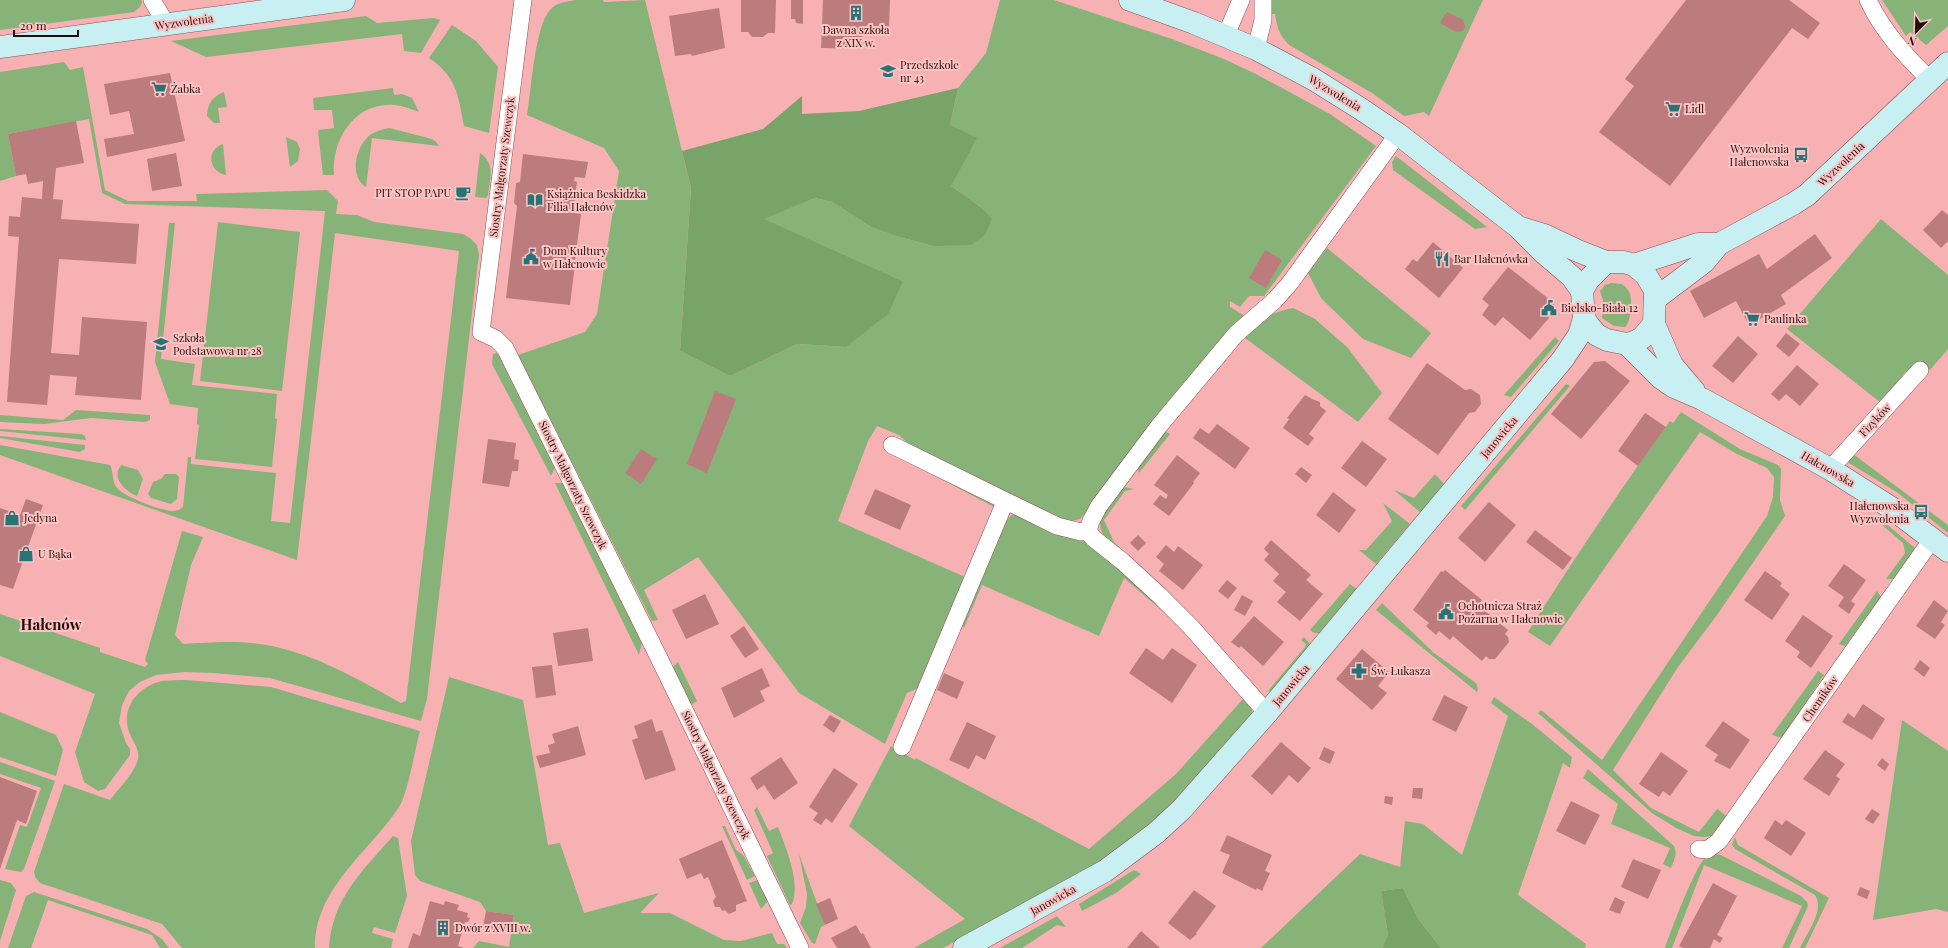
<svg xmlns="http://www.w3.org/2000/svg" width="1948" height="948" viewBox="0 0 1948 948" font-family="'Playfair Display',serif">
<rect width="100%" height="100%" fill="#f8b1b3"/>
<g fill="#87b378">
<polygon points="0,0 141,0 142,2 140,7 134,12 0,30"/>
<path d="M575 0H603L604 2 645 0 691 188 680 351 730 376 797 344 846 347 903 281 763 219 815 198 832 202 871 227 896 236 933 246 982 208 951 186 950 125 958 88 986 53 1000 0H1054L1172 39 1224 59 1256 74 1330 114 1376 146 1264 296H1249L1240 307 1230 301V307L1245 316 1080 519 1072 521H1062L916 451 899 435 877 426 868 441 838 521 965 577 994 507 903 459 998 505 919 688 907 693 885 744 799 693 698 557 644 590 658 620 652 621 518 355 585 332 597 314 619 171 604 148 527 115C531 91 535 26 550 10 557 2 566 2 575 0Z"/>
<path d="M1269 0H1483L1429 116 1424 112 1404 116 1372 93 1289 45C1279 35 1277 27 1275 14H1269Z"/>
<polygon points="1882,0 1948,0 1948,26 1926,45 1910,32 1906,36"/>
<polygon points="366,16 377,23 434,18 440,20 421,53 404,51 402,34 206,57 171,41"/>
<path d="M452 25 476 41 498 67 489 133 464 126C458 95 457 77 429 58Z"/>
<path d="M64 62 70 70 83 67 105 190 128 201H197L196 194 327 190 338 201 336 214 357 215 374 222 463 234 471 239 477 245 479 255 477 270 427 699 421 721 270 678 214 673 185 672 156 675 140 682 129 691 122 705 119 723 126 743 130 749V755L105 789 98 791 84 782 75 752 95 694 0 656V614L100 648V652L145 667 148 664 145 660 182 531 203 537 191 565 175 635 183 644C212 642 243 640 272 646 319 656 359 680 401 703L406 701 459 251 335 233 297 560 0 455V445L110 465C114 472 111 481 117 488 125 497 159 510 172 511 176 511 180 510 183 507L188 457H191V464L276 473 271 521 290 523 325 211 125 204 102 193 89 119 8 134 16 176 0 181V72Z"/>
<path d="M393 88 394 95 402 94 412 98 419 112C411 109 403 106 395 105 355 101 331 140 334 175H323L318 132 319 130 334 128 332 110H314L313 98Z"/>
<path d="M224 92 227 107 218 108 220 123H214L207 116C207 104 213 96 224 92Z"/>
<path d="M389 128 432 139 436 142 439 146 372 138 366 187C350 177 355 151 366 139 372 132 380 130 389 128Z"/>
<polygon points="286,137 297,142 300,149 298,161 290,167"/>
<path d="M223 144 226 175C209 172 205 150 223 144Z"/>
<path d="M480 153C496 164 490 179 488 195L486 198 475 197Z"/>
<polygon points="1396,156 1487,227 1475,229 1393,170 1392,162"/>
<polygon points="1881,219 1948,275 1948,349 1929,371 1916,367 1905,372 1896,385 1880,402 1787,329"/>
<polygon points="218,222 300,232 282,391 200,381"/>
<polygon points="169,223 175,223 161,359 195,364 192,385 277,394 275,418 277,419 272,467 195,459 199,425 197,424 198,408 170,404 155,362"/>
<polygon points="1327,248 1431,333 1411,358 1363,339 1321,298 1308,273"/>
<path d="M1611 283 1622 284C1626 287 1629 290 1630 294 1632 301 1631 323 1625 327L1614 326 1602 318 1603 300 1600 291 1605 285Z"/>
<path d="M1293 308 1315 319 1347 347 1382 393 1358 422 1245 338C1261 320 1268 313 1293 308Z"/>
<polygon points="1555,337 1559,341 1511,397 1504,395"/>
<polygon points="497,353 510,375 555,468 551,476 492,364 493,354"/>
<polygon points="1566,384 1570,386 1465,510 1461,506"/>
<polygon points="76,410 150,415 150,420 145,422 91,418 44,424 0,422 0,415 63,420"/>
<path d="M1681 412 1740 449 1778 465 1781 469 1780 500 1785 516 1717 615 1678 667 1613 770 1651 808 1699 832 1717 809 1728 817 1716 831 1711 836 1704 837 1694 836 1676 828 1652 813 1538 713 1541 710 1602 760 1767 516 1773 497 1774 477 1767 468 1737 454 1700 432 1550 646 1528 632C1573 560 1620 490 1670 421L1673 423Z"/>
<polygon points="0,429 81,434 85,436 86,440 0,431"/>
<polygon points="1164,431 1170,434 1139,473 1137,466"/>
<polygon points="0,436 85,445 85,449 80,452 0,438"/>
<polygon points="1853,454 1948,525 1948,533 1898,493 1849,463 1848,461"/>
<path d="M121 465 138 470 143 479 137 496C125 491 111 478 121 465Z"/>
<polygon points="165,474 176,474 179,477 177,499 171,504 151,498 148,494 153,482 161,479"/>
<polygon points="1435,474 1444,484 1421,513 1394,490 1414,498"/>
<polygon points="555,483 564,483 642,642 639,655"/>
<path d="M1124 487 1134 489 1125 491 1104 520 1114 542 1155 582 1105 539C1103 534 1100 529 1100 524 1099 511 1115 494 1124 487Z"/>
<polygon points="1383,503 1410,524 1376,564 1359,550 1366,550 1392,521"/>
<polygon points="1867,512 1890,527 1915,548 1914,552 1894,579 1886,579 1905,553 1903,543"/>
<polygon points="1015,514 1090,544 1167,611 1167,615 1124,578 1099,636 982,585 964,628 961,622 1007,520 1010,516"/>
<polygon points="1350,584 1358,590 1321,633 1314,633 1310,630"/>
<polygon points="1877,591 1881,597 1845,646 1839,644"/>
<polygon points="1382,603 1434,653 1476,683 1478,689 1477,692 1376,610"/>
<polygon points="1304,637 1310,644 1309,649 1271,692 1268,691 1305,647 1306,644 1301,640"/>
<polygon points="678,662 697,701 691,705 673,667"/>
<polygon points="1818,671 1824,675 1782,738 1772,735"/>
<polygon points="449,677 523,700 548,845 560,843 584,913 659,893 640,913 670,913 724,940 741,941 772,933 777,944 784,944 787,948 473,948 479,941 509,947 514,915 486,911 480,902 420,881 415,875 411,841"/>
<path d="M186 680 271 687 420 731C415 749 408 793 399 807 369 853 315 887 315 948H182L162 924 40 883 35 877 34 872 64 784 110 800C119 788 134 774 138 759 140 750 133 742 130 734 119 710 138 686 162 681 170 680 178 680 186 680Z"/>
<polygon points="1494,697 1532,724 1572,757 1570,768 1563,763 1518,895 1586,944 1585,948 1441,948 1419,920 1403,888 1381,891 1388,935 1382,948 1261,948 1360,854 1400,867 1405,821 1423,824 1462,855 1508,716 1491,703"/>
<path d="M1243 699 1252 710 1251 716C1220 751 1190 790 1155 821 1093 875 1015 910 943 948H914L965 919 849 826 891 746 915 760 916 758 1089 849 1176 774Z"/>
<polygon points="0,712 56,735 63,750 56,776 0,757"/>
<polygon points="1902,720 1948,751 1948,912 1936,909 1873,920"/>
<polygon points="0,762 55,781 24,869 21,872 5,869 20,825 27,827 41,788 0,774"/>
<path d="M1588 769 1674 846C1678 854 1674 860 1671 868L1663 864 1670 848 1611 824 1618 804 1583 778Z"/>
<path d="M757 807 769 831 778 827C786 848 801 883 792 904L790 905 767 856 773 853 754 810Z"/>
<polygon points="722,826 725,826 736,850 743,855 755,876 747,880"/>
<path d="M393 836 398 838 407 896 395 933 374 927 372 933 393 939 391 948H329C332 899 362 871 393 836Z"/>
<path d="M1735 837 1738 845 1829 898 1805 948H1800C1807 933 1825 910 1815 895L1735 849 1732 845Z"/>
<polygon points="799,854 825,925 821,927 815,944 812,943 800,923 806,907 807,894"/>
<path d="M1715 854 1721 855 1801 896 1807 902 1808 906 1789 948H1782L1802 906 1704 865 1672 948H1665C1671 931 1695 866 1706 857 1708 856 1712 855 1715 854Z"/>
<polygon points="1134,870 1141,874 1116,893 1082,911 1079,904"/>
<polygon points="0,880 11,883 16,890 0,941"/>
<polygon points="758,880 768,901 761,909 749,883"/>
<polygon points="34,892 147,929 162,939 169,948 160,948 152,935 48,900 31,948 8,948 26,896"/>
<polygon points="1057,916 1066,927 1057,925 1022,948 1000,948"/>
</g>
<g fill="#79a469">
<polygon points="958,88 950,125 977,138 951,186 982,208 992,219 985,235 971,245 933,246 896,236 871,227 832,202 815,198 764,219 903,281 888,314 846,347 797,344 730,376 680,351 691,188 682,151 763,129 802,96 802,114 859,111"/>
<polygon points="1403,888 1419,920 1441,948 1382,948 1388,935 1381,891"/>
</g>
<g fill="#bc7b7c">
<polygon points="741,0 776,0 775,33 768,33 763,37 752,37 748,32 741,32"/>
<polygon points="791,0 803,0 803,24 796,23 795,19 791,19"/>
<polygon points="823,0 890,0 889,28 863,27 862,49 821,48"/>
<polygon points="1686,0 1789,0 1820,23 1808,39 1792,28 1670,186 1599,132 1634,86 1625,79"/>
<polygon points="719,8 725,48 692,56 691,54 675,56 669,16"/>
<polygon points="1447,12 1463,20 1465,27 1463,31 1456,32 1440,23"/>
<polygon points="170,73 185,141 107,157 104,139 134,134 129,111 110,115 104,84"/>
<polygon points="76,121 84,163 56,168 53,199 63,200 61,219 139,224 136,264 59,259 51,353 79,355 82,317 147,322 141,400 75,395 77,377 50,375 47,405 7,402 19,237 8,236 9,216 20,217 22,197 42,199 43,181 28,184 26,174 16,176 8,134"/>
<polygon points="176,153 182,186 152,191 147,159"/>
<polygon points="523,154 588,162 585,178 575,177 574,181 577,182 573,213 581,214 575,260 572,259 572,263 575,264 570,305 506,298 517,206 514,203 516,183 520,182"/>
<polygon points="1942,210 1948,215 1948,241 1941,248 1923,230"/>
<polygon points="1815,234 1832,258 1781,295 1786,304 1749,325 1736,301 1704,318 1690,291 1759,254 1767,269"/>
<polygon points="1433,242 1463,268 1439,298 1405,269 1413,259 1417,262"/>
<polygon points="1265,250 1282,260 1266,288 1249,278"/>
<polygon points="1508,267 1554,303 1554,312 1530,340 1503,317 1495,326 1482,315 1489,305 1482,299"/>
<polygon points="1786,333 1800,344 1789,357 1776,346"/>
<polygon points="1738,336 1758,354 1733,383 1712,366"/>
<polygon points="1605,361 1630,381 1581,439 1551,414 1594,362"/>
<polygon points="1427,363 1465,390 1471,389 1480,395 1481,404 1475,412 1469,413 1438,455 1388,419"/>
<polygon points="1797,365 1819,384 1800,406 1786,394 1779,401 1771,394"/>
<polygon points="715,391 736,399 707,473 687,464"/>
<polygon points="1305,395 1312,399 1320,402 1320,406 1326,411 1309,434 1314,438 1308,446 1283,428 1289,419 1287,418"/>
<polygon points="1645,413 1666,427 1638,466 1618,451"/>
<polygon points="1217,424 1250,448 1235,469 1193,438 1200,428 1209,434"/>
<polygon points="488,439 516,443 514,459 519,460 518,471 512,471 509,487 482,483"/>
<polygon points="1362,441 1387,459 1366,487 1341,468"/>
<polygon points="641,449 657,459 641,484 625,473"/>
<polygon points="1177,455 1200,473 1193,482 1194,483 1169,516 1153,504 1160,495 1166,499 1168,495 1154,485"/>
<polygon points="1301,467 1312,475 1306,483 1295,474"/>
<polygon points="875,489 911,505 900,530 864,514"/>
<polygon points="1333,492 1356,510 1339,533 1316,515"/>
<polygon points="26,499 43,505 13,589 0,585 0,508 20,515"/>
<polygon points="1489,502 1516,525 1485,562 1458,538"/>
<polygon points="1535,530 1572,558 1563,570 1526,542"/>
<polygon points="1138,535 1146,543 1138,551 1130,543"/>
<polygon points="1271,540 1311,575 1306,580 1323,594 1300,621 1277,602 1286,592 1273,581 1279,574 1264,560 1269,554 1264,549"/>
<polygon points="1166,545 1174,552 1178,546 1203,565 1183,590 1159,571 1164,564 1156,557"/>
<polygon points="1844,564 1866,580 1851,601 1855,604 1849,614 1838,606 1844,597 1828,586"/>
<polygon points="1445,570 1482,600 1478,605 1508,630 1505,634 1508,637 1509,642 1495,659 1489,659 1486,656 1482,661 1453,636 1450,640 1439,631 1436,635 1426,626 1429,623 1413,610 1441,571 1443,572"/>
<polygon points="1765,571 1782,583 1780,586 1790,594 1772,620 1744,600"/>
<polygon points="1227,580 1237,588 1228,599 1218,591"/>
<polygon points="705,594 719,624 686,639 672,610"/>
<polygon points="1242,595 1253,601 1245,616 1234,610"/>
<polygon points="1934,600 1948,611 1941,622 1945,625 1935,639 1916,626"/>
<polygon points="1803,615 1833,636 1811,668 1797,657 1800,652 1785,641"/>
<polygon points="1254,616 1284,642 1263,666 1241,646 1239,648 1231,642"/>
<polygon points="744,626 759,649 745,658 730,636"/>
<polygon points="588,628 593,661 558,666 553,633"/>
<polygon points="1146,648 1163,660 1172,648 1197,665 1172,703 1129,673"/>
<polygon points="1362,649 1389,672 1378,686 1387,693 1372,710 1336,679"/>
<polygon points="1920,660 1930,668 1924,677 1914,669"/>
<polygon points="552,665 556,695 536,698 532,667"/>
<polygon points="762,668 770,686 760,691 765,701 734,718 721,688"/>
<polygon points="944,673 964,682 957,699 937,690"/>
<polygon points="1444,695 1468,707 1456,732 1432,720"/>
<polygon points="1863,704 1885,719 1872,740 1842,722 1848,713 1854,718"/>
<polygon points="830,715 841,721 834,733 823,725"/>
<polygon points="652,719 656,732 662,730 676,770 645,780 632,740 638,738 634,726"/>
<polygon points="1723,721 1750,740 1730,769 1714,761 1718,755 1705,746"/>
<polygon points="967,722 996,736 985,760 976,755 969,769 949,760"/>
<polygon points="578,726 586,755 540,768 536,756 550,753 548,745 555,743 552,734"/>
<polygon points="1281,742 1311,768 1298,783 1289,775 1272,795 1251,776"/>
<polygon points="1324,747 1335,752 1330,764 1319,759"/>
<polygon points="1825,750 1845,764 1836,776 1840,779 1829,796 1803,779"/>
<polygon points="1661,752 1688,771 1670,796 1663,791 1659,797 1639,784"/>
<polygon points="781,757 798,783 774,800 764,785 757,790 750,778"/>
<polygon points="1882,758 1889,764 1885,771 1877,765"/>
<polygon points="834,768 858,784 832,823 826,818 821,825 813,820 818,813 809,807"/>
<polygon points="0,777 37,791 26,824 17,820 0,869"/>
<polygon points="1413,788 1423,788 1422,799 1412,798"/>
<polygon points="1385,796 1393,797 1392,805 1384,803"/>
<polygon points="1571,801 1600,815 1585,845 1556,831"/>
<polygon points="1872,809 1880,814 1873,824 1865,819"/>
<polygon points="1775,820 1782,825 1786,820 1806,833 1791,856 1764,838"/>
<polygon points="1227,835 1272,855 1265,871 1270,873 1262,891 1257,888 1256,890 1222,873 1230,855 1220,851"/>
<polygon points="722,840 747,901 736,905 736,911 729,914 725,910 722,911 720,907 715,907 713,901 716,897 708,877 704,879 701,873 687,879 679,859"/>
<polygon points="1633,859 1661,870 1648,899 1621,887"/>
<polygon points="1713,883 1737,896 1717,935 1723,938 1720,943 1714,939 1710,948 1683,948 1679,946"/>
<polygon points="1860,887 1870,891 1867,899 1857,895"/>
<polygon points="1194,890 1216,906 1196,933 1197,934 1190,940 1168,923"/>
<polygon points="1615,897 1625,902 1620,914 1609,910"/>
<polygon points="830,898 838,919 825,925 816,904"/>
<polygon points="430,901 444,905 445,901 459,905 457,910 468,913 467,917 470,918 468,922 465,922 458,946 464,948 408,948 413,933 420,936"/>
<polygon points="486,911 514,915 511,931 483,927"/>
<polygon points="856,925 861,934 863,933 871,948 837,948 831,938"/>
<polygon points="1141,931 1160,948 1127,948"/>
</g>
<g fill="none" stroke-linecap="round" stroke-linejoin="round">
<defs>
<g id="street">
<polyline points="152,0 166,24"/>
<polyline points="523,0 481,332 496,339 505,348 660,660 800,948"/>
<path d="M1868 0C1883 32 1905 55 1930 80"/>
<polyline points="1226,35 1241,0"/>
<polyline points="1256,49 1263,20 1263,0"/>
<polyline points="892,445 1057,526 1081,532 1088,531"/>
<polyline points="1830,469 1920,370"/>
<polyline points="1267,713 1191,627 1159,595 1122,561 1093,538 1088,531 1091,521 1099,506 1159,426 1236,334 1275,300 1290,283 1398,134"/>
<polyline points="902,747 1005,502"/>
<polyline points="1699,849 1707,850 1719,841 1933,538"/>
</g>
<g id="secondary">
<polyline points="1130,0 1194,23 1256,49 1313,79 1361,109 1398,134 1518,227 1544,253 1572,277 1582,291"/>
<polyline points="0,47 344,0"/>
<polyline points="1521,228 1544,235 1578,251 1606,262"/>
<polygon points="1606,262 1624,262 1634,265 1646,275 1655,290 1654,324 1642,338 1634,342 1627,344 1607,340 1597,335 1589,326 1584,318 1582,291 1588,280"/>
<polyline points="1634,265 1698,244 1719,244"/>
<polyline points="1655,299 1704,262 1719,244 1793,204 1807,195 1948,63"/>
<polyline points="1654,324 1672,365 1694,391"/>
<polyline points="1627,344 1661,378 1674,387 1702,399 1830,469 1890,507 1948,551"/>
<polyline points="964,948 1105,871 1156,833 1182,809 1267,713 1563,359 1579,335 1584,318"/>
</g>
</defs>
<use href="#street" stroke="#8c4f52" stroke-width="18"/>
<use href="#secondary" stroke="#8c4f52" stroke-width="23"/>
<use href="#street" stroke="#fff" stroke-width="17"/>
<use href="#secondary" stroke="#c8eff1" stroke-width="22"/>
</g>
<defs>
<symbol id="building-bare" viewBox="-9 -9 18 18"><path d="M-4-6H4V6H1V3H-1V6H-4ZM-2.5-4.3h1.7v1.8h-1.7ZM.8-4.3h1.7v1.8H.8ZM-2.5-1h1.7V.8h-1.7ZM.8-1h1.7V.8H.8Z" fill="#287375" stroke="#fcc3c3" stroke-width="2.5" paint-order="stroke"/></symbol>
<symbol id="school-bare" viewBox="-9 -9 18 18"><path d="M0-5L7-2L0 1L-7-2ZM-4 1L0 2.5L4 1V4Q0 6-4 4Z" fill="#287375" stroke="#fcc3c3" stroke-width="2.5" paint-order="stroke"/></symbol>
<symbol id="supermarket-bare" viewBox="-9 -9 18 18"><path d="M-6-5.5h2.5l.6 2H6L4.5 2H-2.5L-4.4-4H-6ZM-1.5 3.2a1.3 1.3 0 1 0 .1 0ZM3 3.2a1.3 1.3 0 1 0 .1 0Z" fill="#287375" stroke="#fcc3c3" stroke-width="2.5" paint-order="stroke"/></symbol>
<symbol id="bus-bare" viewBox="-9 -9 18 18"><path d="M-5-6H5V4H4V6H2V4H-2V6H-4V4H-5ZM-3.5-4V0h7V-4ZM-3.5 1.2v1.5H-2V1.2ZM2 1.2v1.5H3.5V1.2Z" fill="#287375" stroke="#fcc3c3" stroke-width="2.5" paint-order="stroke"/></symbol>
<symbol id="cafe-bare" viewBox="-9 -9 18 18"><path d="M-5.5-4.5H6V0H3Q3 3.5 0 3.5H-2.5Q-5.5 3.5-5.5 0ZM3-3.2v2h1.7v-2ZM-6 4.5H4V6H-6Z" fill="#287375" stroke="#fcc3c3" stroke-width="2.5" paint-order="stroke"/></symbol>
<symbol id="library-bare" viewBox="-9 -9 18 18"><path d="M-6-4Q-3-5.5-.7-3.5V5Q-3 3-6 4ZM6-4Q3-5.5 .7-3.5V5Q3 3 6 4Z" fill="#287375" stroke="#fcc3c3" stroke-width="2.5" paint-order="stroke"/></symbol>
<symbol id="civic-bare" viewBox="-9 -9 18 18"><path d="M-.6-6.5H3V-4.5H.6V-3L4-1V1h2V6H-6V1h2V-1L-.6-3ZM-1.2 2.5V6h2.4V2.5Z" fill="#287375" stroke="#fcc3c3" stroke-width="2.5" paint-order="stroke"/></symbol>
<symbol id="restaurant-bare" viewBox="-9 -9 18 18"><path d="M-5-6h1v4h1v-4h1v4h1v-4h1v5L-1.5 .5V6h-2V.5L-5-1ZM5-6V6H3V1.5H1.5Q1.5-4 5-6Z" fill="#287375" stroke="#fcc3c3" stroke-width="2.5" paint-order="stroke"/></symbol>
<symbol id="shop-bare" viewBox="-9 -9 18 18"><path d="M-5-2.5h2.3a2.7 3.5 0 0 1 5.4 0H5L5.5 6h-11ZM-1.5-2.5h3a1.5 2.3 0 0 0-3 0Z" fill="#287375" stroke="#fcc3c3" stroke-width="2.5" paint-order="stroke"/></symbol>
<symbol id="pharmacy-bare" viewBox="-9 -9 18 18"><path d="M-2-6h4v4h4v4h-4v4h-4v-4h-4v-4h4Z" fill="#287375" stroke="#fcc3c3" stroke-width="2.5" paint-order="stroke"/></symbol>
</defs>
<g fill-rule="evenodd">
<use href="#building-bare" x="845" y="2" width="22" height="22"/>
<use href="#school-bare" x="877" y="60" width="22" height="22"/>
<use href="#supermarket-bare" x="148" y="78" width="22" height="22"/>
<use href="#supermarket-bare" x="1662" y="98" width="22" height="22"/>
<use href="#bus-bare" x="1790" y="144" width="22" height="22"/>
<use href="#cafe-bare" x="452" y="182" width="22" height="22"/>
<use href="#library-bare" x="524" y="189" width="22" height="22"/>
<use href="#civic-bare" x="520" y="246" width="22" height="22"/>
<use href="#restaurant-bare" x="1431" y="248" width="22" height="22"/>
<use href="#civic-bare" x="1538" y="297" width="22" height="22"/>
<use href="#supermarket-bare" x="1741" y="308" width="22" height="22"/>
<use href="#school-bare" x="150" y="333" width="22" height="22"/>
<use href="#bus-bare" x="1910" y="501" width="22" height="22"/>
<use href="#shop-bare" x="1" y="507" width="22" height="22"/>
<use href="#shop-bare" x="15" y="543" width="22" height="22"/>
<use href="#civic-bare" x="1435" y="601" width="22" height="22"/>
<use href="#pharmacy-bare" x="1348" y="660" width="22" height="22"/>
<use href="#building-bare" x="432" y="917" width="22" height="22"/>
</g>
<g text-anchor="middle" stroke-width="4" stroke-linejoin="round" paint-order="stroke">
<g font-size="11" fill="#250d0e" stroke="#fcc3c3">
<text transform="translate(184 22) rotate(-8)" y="4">Wyzwolenia</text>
<text transform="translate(1335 93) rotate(31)" y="4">Wyzwolenia</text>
<text transform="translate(1841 164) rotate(-43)" y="4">Wyzwolenia</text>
<text transform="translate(502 167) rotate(-83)" y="4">Siostry Małgorzaty Szewczyk</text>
<text transform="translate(1875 420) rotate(-47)" y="4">Fizyków</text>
<text transform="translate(1499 437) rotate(-50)" y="4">Janowicka</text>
<text transform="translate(1828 469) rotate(30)" y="4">Hałcnowska</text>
<text transform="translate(573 485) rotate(64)" y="4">Siostry Małgorzaty Szewczyk</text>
<text transform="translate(1291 685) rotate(-50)" y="4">Janowicka</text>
<text transform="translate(1820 699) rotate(-55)" y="4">Chemików</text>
<text transform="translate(716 775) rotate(64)" y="4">Siostry Małgorzaty Szewczyk</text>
<text transform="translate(1053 900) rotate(-29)" y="4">Janowicka</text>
</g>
<g font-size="11" fill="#250d0e" stroke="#fcc3c3" text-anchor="start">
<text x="856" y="34" text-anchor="middle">Dawna szkoła<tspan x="856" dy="13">z XIX w.</tspan></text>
<text x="900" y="69">Przedszkole<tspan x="900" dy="13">nr 43</tspan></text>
<text x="171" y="93">Żabka</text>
<text x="1685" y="113">Lidl</text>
<text x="1789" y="153" text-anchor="end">Wyzwolenia<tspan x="1789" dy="13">Hałcnowska</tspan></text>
<text x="451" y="197" text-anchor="end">PIT STOP PAPU</text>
<text x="547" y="198">Książnica Beskidzka<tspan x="547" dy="13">Filia Hałcnów</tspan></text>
<text x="543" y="255">Dom Kultury<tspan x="543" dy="13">w Hałcnowie</tspan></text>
<text x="1454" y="263">Bar Hałcnówka</text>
<text x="1561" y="312">Bielsko-Biała 12</text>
<text x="1764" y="323">Paulinka</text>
<text x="173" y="342">Szkoła<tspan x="173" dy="13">Podstawowa nr 28</tspan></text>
<text x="1909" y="510" text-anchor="end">Hałcnowska<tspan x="1909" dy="13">Wyzwolenia</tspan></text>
<text x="24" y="522">Jedyna</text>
<text x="38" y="558">U Bąka</text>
<text x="1458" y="610">Ochotnicza Straż<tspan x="1458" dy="13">Pożarna w Hałcnowie</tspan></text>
<text x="1371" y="675">Św. Łukasza</text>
<text x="455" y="932">Dwór z XVIII w.</text>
</g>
<g font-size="15" font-weight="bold" fill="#250d0e" stroke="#fcc3c3">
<text x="51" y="630">Hałcnów</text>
</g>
</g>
<g transform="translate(1916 32) rotate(203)" stroke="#fcc3c3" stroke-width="3" paint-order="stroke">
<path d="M0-3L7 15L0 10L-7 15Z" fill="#250d0e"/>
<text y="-6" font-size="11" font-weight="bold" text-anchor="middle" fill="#250d0e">N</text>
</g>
<path d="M14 30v6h64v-6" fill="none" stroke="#250d0e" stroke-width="2"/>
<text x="20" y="30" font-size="12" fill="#250d0e" stroke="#fcc3c3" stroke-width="3" paint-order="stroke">20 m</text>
</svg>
